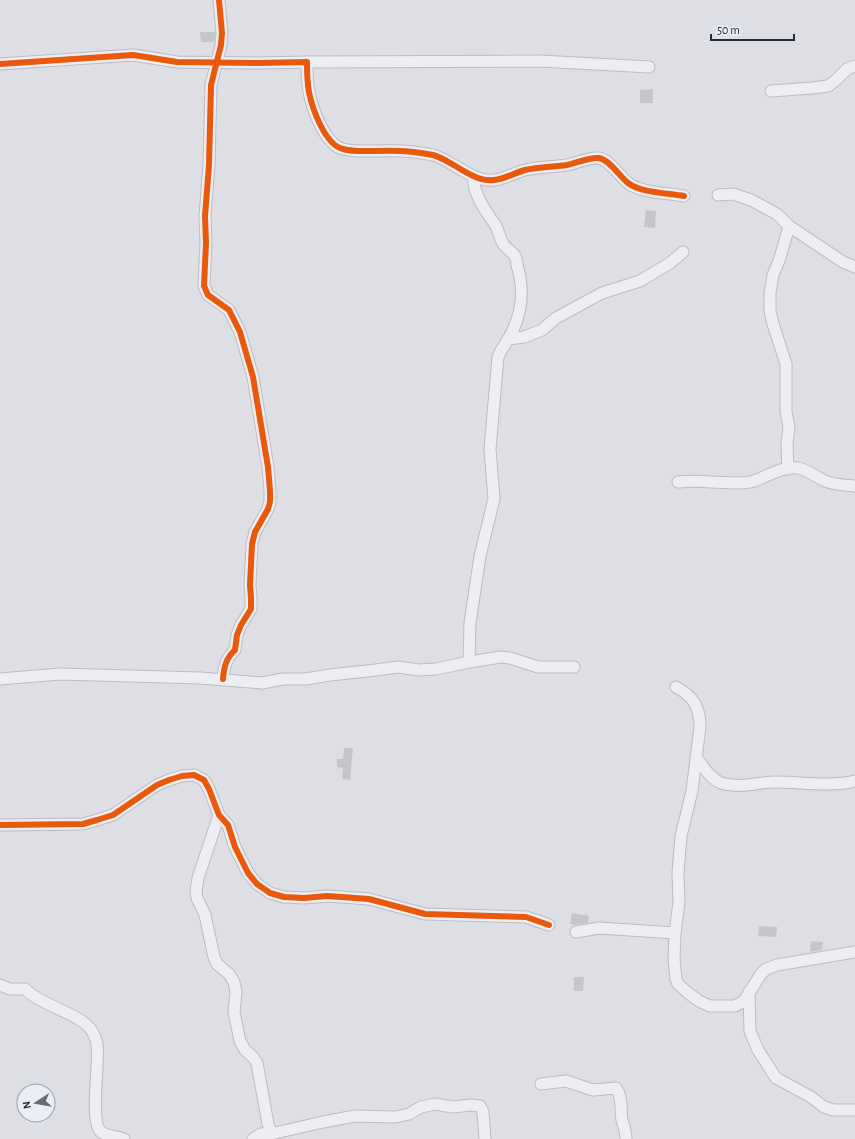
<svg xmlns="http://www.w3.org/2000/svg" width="855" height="1139" viewBox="0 0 855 1139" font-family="'Alegreya Sans',sans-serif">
<rect width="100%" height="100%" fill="#dedfe4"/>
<g fill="#c5c6cc">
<polygon points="200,32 215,32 214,42 201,42"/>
<polygon points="653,89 653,103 640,103 640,90"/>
<polygon points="646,210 656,211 655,228 644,227"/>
<polygon points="344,748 353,748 350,780 342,779 343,768 337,767 337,759 343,759"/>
<polygon points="572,913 589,916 588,923 575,925 570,924"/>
<polygon points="759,926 777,927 776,937 758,936"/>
<polygon points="811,941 823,942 822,950 810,952"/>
<polygon points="574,977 584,977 583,991 574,991"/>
</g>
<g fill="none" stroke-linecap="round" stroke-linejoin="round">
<defs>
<g id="minor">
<path d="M219 0 222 33 221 45 211 85 209 165 205 216 206 243 204 286 208 295 229 310 240 332 253 377 268 467 270 491V502L268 509 255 532 252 544 250 585 251 598V609L241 625 237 635 235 650C226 658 224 667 223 679"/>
<polyline points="307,62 540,61 649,67"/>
<path d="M0 64 133 55 177 62 257 63 307 62C307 72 307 82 309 92 312 108 325 145 343 149 354 152 365 151 376 151 395 150 414 151 433 155 452 160 473 183 494 180 505 179 514 173 525 170 538 167 553 167 567 165 577 163 589 157 599 158 610 160 620 177 628 183 641 193 668 193 684 196"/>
<polyline points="771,91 812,88 828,86 835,81 847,69 855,66"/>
<polyline points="718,195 733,194 751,200 777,214 789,226 843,262 855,267"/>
<polyline points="508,339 524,337 542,330 556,318 602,293 640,281 670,263 683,252"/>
<polyline points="788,469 787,444 789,427 786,412 786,364 773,324 770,311 770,293 773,275 780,258 789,226"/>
<path d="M678 482C690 481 700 481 712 482 725 482 741 485 754 481 768 476 783 466 798 468 808 470 816 477 825 481 835 485 845 485 855 486"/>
<path d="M469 662 470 623 480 556 494 499 490 449 498 357C502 347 509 340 513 330 523 308 524 288 517 265 517 262 516 258 515 256 512 252 507 249 504 245 499 239 499 229 494 223 484 209 474 195 473 176"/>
<polyline points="0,679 60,674 200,678 262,683 283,679 306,679 330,675 376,670 398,667 419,670 436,669 469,662 501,657 510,658 538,667 574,667"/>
<path d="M676 687C693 696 700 707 700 727L692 791 681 836 678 873 679 902 675 933 674 959 676 979 678 984 688 993 699 1001 710 1006H735L744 1001 761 974 766 969 777 965 855 952"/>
<path d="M696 757C703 767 710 778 721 783 739 789 758 782 776 782 802 782 829 787 855 781"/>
<polyline points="219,815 198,878 196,891 197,898 205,915 214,957 217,964 229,974 234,982 236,992 234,1012 240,1041 245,1050 253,1057 257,1063 268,1124 272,1134"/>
<polyline points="0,825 83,824 97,820 113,815 157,785 169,780 182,776 194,775 204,780 209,789 219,815 228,825 235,847 248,873 257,884 270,893 284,897 304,898 327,896 369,899 425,914 526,917 549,925"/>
<polyline points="576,932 599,928 675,933"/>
<path d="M0 985 10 989H25C43 1007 84 1014 93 1033 95 1037 97 1041 97 1045 100 1061 89 1122 101 1132 108 1137 117 1136 124 1139"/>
<polyline points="749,992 750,1031 758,1050 776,1078 811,1097 824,1107 833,1110 855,1110"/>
<path d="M541 1084 566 1081 593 1090 616 1088C623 1097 620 1109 622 1120 624 1126 626 1132 626 1139"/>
<polyline points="253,1139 261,1134 275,1133 323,1122 355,1116 396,1117 409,1114 421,1107 435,1104 453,1107 471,1105 480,1106 483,1112 485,1139"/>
</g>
</defs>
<use href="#minor" stroke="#bbbcc1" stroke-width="13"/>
<use href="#minor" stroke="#edeef1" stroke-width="11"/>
<defs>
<g id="cycleway">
<path d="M219 0 222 33 221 45 211 85 209 165 205 216 206 243 204 286 208 295 229 310 240 332 253 377 268 467 270 491V502L268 509 255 532 252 544 250 585 251 598V609L241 625 237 635 235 650C226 658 224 667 223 679"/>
<path d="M0 64 133 55 177 62 257 63 307 62C307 72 307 82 309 92 312 108 325 145 343 149 354 152 365 151 376 151 395 150 414 151 433 155 452 160 473 183 494 180 505 179 514 173 525 170 538 167 553 167 567 165 577 163 589 157 599 158 610 160 620 177 628 183 641 193 668 193 684 196"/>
<polyline points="0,825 83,824 97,820 113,815 157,785 169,780 182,776 194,775 204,780 209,789 219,815 228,825 235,847 248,873 257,884 270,893 284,897 304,898 327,896 369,899 425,914 526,917 549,925"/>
</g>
</defs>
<use href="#cycleway" stroke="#ebedf4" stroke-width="8"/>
<use href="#cycleway" stroke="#e8590c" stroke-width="6"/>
</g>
<g transform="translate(36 1103) rotate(258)"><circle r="19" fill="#ebedf4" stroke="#9c9fab"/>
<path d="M0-3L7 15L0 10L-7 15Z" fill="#666977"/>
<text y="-6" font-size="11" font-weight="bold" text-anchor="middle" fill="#252a3d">N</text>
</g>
<path d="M711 34v6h83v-6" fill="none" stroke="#252a3d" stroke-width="2"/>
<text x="717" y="34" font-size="12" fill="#252a3d" stroke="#ebedf4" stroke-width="3" paint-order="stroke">50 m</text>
</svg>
